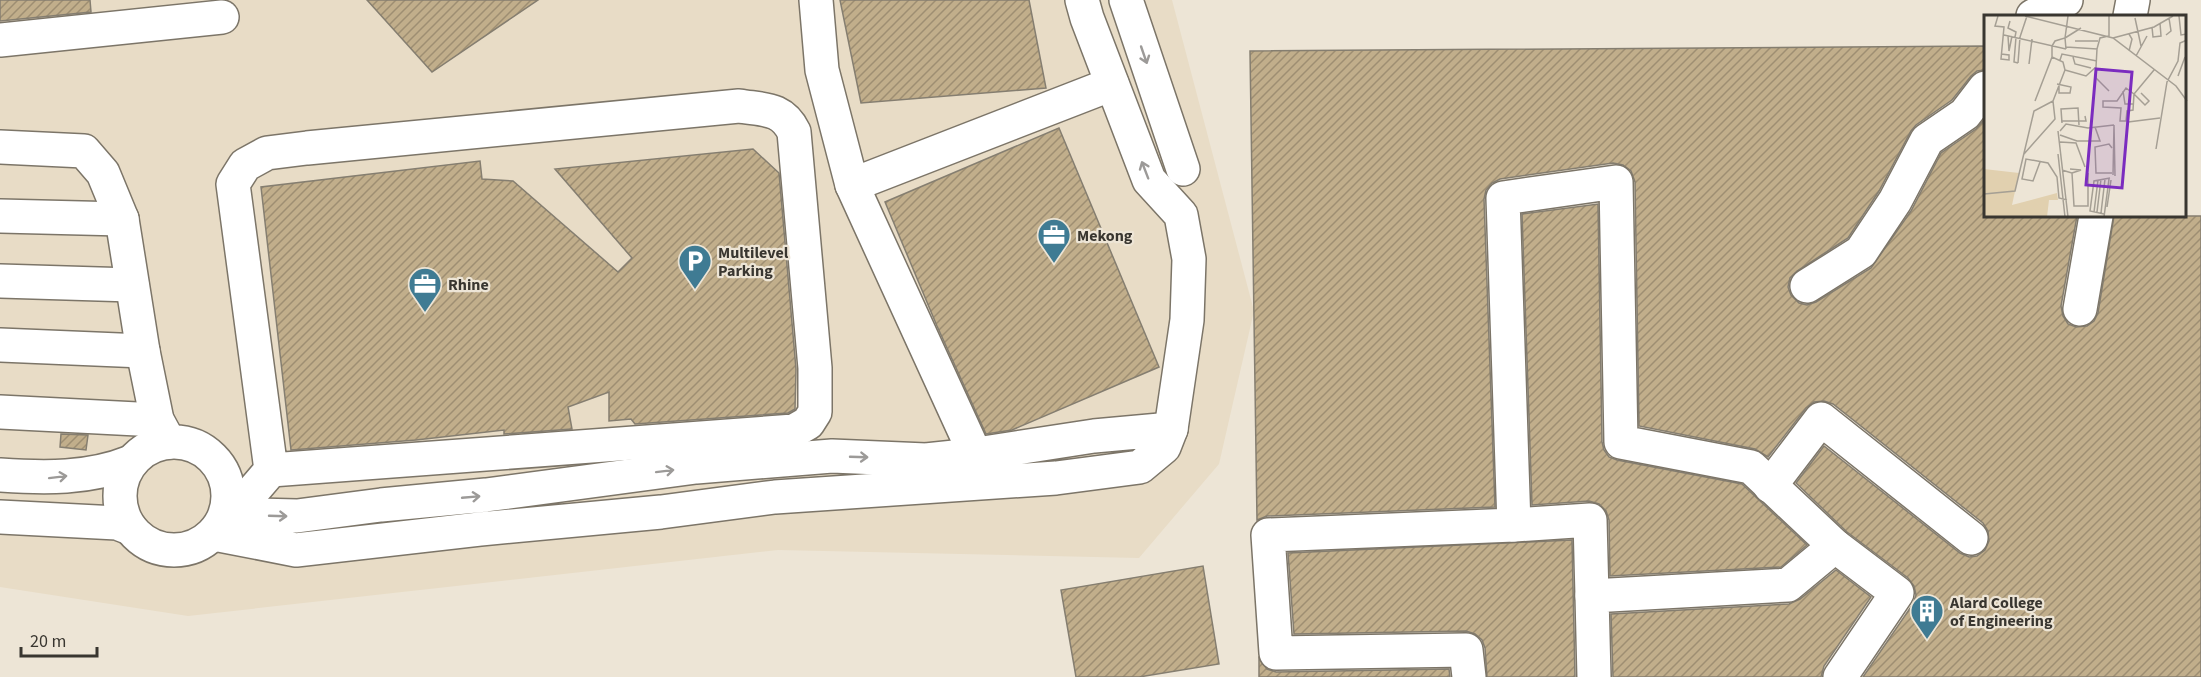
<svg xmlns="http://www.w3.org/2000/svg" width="2201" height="677" viewBox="0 0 2201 677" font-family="'Source Sans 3',sans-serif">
<defs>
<pattern id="building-hatch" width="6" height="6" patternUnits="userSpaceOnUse" patternTransform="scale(1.5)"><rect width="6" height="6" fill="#c1ae8b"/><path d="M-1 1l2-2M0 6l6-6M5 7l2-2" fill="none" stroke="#9e8e72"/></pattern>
</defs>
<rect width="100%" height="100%" fill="#ede5d6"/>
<polygon fill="#e8dcc6" points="0,0 1172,0 1254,311 1219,464 1139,558 778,550 188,616 0,587"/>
<g fill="url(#building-hatch)" stroke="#857e70" stroke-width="1.5">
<polygon points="0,0 90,0 91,12 0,21"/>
<polygon points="367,0 538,0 432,72"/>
<polygon points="840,0 1029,0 1046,88 861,103"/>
<polygon points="1985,46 1985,70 1977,71 1971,76 1952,100 1916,125 1911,131 1879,191 1848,238 1797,271 1790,278 1788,287 1791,295 1799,303 1807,305 1816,302 1871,268 1911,211 1941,153 1976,129 1985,119 1985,216 2077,216 2061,306 2063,316 2068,324 2076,327 2087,326 2094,321 2098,313 2114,216 2201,216 2201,677 1863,677 1913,604 1916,595 1914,586 1908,578 1847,532 1796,483 1824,446 1960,553 1969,557 1977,556 1985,550 1989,541 1988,531 1983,523 1833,404 1824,401 1814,402 1806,408 1768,457 1755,449 1639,426 1635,182 1631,171 1623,165 1613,163 1500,179 1492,183 1486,190 1484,199 1495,507 1267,516 1257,520 1250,51"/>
<polygon points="1059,128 1159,367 1012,430 986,434 937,326 885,202"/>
<polygon points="753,149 779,173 796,369 795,409 788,413 635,424 631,419 609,421 609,392 568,407 572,429 504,434 504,430 416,440 291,450 261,187 480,161 482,179 513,181 618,272 632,258 555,169"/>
<polygon points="1598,204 1602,442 1604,450 1609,457 1617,460 1742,484 1807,545 1781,567 1610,576 1609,520 1606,511 1599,504 1589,501 1532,505 1522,214"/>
<polygon points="61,434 88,435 86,450 60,447"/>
<polygon points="1572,540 1575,677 1487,677 1485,648 1482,640 1475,634 1466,631 1294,634 1288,553"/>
<polygon points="1203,566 1219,664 1139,677 1076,677 1061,590"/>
<polygon points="1836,570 1871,597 1824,666 1821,677 1613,677 1611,614 1789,604 1800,599"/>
<polygon points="1259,658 1267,669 1276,672 1449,669 1450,677 1259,677"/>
</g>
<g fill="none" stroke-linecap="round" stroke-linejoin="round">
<defs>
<g id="minor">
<polyline points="816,0 822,70 852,185 1112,84"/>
<polyline points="1082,0 1087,18 1149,180 1181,215 1189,259 1187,320 1171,429"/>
<polyline points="1126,0 1183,169"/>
<polyline points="2033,16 2066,0"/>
<polyline points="2130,16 2133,0"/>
<polyline points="0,40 222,17"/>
<polyline points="0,147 84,151 103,173 122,219 143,351 157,420 169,442"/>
<polyline points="852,185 975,454 981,473"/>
<polyline points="0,216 122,219"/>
<polyline points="0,281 132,285"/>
<polyline points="1807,286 1861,252 1895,201 1927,140 1965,114 1985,88"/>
<polyline points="2080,309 2096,216"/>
<polyline points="0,345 143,351"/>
<polyline points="0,412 157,420"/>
<circle cx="174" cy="496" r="54"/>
<path d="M0 475C44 478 89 479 131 462"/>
<polyline points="1770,486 1821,419 1971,538"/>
<path d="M241 505 271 470 794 431 808 423 815 412V368L794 132C782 107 763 110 739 106L307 148 267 153 245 165 233 184 271 470"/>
<polyline points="0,517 117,523 130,528"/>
<polyline points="1514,525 1590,520 1592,596"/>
<polyline points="214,534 296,550 480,529 661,512 775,497 1056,478 1140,467 1164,447 1171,429 1094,436 964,456 926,460 832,456 696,467 486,495 381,505 297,516 257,515 241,505 229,490"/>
<polyline points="1469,677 1466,650 1276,653 1268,535 1514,525 1503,198 1616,182 1621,442 1751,467 1835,546 1897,593 1840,677"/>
<polyline points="1594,677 1592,596 1788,585 1835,546"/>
</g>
</defs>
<use href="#minor" stroke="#7c7568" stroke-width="36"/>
<use href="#minor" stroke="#fff" stroke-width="33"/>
</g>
<defs><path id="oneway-shaft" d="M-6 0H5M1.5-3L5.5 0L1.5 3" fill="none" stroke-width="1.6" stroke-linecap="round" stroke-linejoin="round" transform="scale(1.5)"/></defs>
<g stroke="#9c9a98">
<use href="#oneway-shaft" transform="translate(1144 55) rotate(71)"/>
<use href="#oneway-shaft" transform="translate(1145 170) rotate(-111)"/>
<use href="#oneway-shaft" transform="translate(859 457) rotate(2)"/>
<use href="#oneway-shaft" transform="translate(665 471) rotate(-7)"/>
<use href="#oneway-shaft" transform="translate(58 477) rotate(-7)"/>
<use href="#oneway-shaft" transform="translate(471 497) rotate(-5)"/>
<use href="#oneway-shaft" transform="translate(278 516) rotate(2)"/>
</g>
<defs>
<symbol id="office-pin" viewBox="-11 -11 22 30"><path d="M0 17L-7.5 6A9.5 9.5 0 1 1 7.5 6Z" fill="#3f7b93" stroke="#ede5d6"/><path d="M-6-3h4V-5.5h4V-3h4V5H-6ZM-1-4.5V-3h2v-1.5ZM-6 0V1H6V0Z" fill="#fff"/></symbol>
<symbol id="parking-pin" viewBox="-11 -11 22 30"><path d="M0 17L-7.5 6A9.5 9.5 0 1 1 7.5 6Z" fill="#3f7b93" stroke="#ede5d6"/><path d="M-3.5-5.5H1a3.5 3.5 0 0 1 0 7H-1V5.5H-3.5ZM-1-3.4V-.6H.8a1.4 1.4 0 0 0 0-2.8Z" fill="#fff"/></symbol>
<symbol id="building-pin" viewBox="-11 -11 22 30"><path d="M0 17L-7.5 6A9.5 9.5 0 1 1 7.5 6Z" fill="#3f7b93" stroke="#ede5d6"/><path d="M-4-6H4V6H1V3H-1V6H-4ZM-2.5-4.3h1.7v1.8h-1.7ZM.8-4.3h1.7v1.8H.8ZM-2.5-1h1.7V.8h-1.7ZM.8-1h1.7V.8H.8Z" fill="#fff"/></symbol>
</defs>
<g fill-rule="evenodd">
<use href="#office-pin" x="1035" y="216" width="38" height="52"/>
<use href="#parking-pin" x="676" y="242" width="38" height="52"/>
<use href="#office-pin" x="406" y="265" width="38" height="52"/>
<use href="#building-pin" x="1908" y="592" width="38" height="52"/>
</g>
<g text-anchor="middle" stroke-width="4.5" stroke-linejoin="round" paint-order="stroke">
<g font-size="16" font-weight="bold" fill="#393630" stroke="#ede5d6" text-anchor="start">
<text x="1077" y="241">Mekong</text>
<text x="718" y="258">Multilevel<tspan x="718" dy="18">Parking</tspan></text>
<text x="448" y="290">Rhine</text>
<text x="1950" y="608">Alard College<tspan x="1950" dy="18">of Engineering</tspan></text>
</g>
</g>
<g transform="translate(1984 15)">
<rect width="202" height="202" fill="#ede5d6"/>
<path d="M0 154 35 158 28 190 73 178 74 185H65L63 202H0Z" fill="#e1d0af"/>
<path fill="none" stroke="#a59f94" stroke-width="1.5" d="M14 1 11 11 20 12 17 44 25 45V40L17 39M41 1 129 23 192 71 203 86M195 1 197 20 203 19M151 3 157 31M26 6 24 13 32 17 31 22M168 12 169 22 177 21 176 8M145 19 148 24 145 36M20 20 82 34M182 20 187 16 185 3M24 21 25 36 28 21M32 22 30 47 34 48M36 22 43 1M129 23 170 12 189 1M91 26H114M82 32 113 34 116 23 125 21V1M82 34 81 23 97 13M152 41 163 21M89 42 91 49 107 53M76 45 78 39 113 46M34 48 36 22M45 49 48 24M112 52 113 34M81 55 102 61 112 52V63L125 76M194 61 201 42M73 69 87 72 86 78H75V71M139 76 141 89H149M157 78 165 86 161 90 150 79 142 73 133 86H119V92L137 93 136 106H142L143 96 149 95 150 79 170 55M51 86 68 42M77 106H102L101 101M144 107 176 103M78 108 77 94 94 93 95 110M74 116 84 202M76 116 82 109 104 113 130 110M76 120 93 126H116L111 112M76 127 92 128 101 152M172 134 183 67 194 46 196 28 203 25M40 139 71 104 69 86 81 55 79 47 68 42V31L71 26 81 23 84 1M74 139 81 202M56 147 49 166 38 164 42 144 64 148 73 162 75 183 83 185M86 154 97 155 88 158M78 155 88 158 90 191H104V158M128 158H112L111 132 125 129 128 133M129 160 130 110 131 161M0 179 31 176 50 96 69 86M123 192 127 165M110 197 114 165M113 197 117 164M117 198 121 164M120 199 106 196 110 166 126 163M120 202 125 164"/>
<path fill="#7b2cbf" fill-opacity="0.15" stroke="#7b2cbf" stroke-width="3" d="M112 54 148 57 138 173 102 170Z"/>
<rect width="202" height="202" fill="none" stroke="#393630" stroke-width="3"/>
</g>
<path d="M21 647v9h76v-9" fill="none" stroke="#393630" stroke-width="3"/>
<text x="30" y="647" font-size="18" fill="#393630" stroke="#ede5d6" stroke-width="4.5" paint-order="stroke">20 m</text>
</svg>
